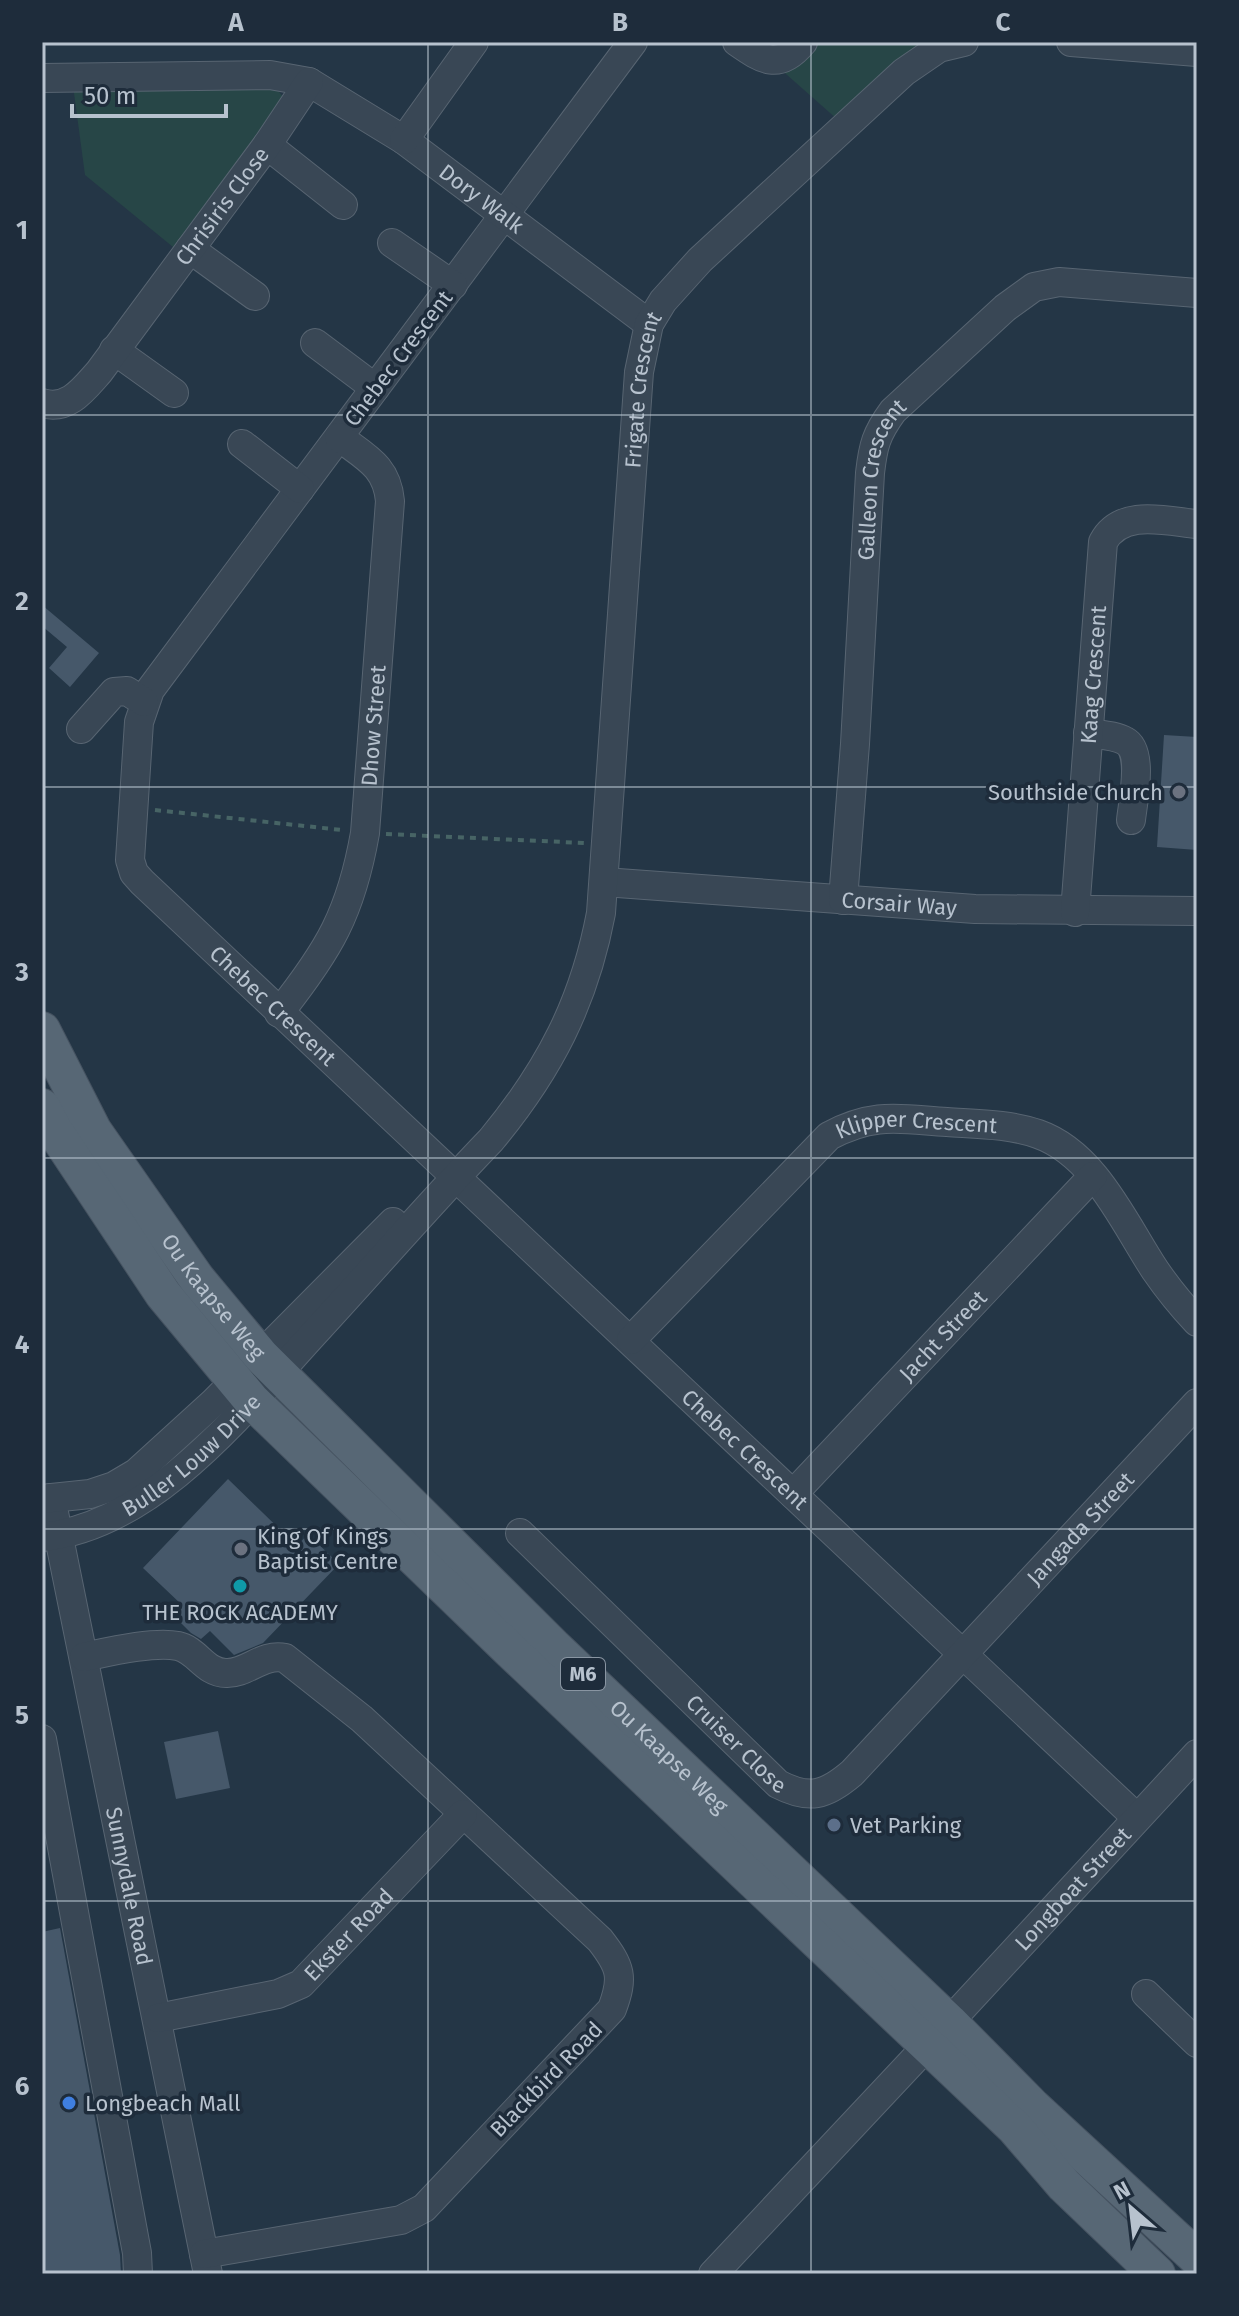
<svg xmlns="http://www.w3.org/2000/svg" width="1239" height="2316" viewBox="0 0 1239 2316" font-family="'Fira Sans',sans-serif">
<rect width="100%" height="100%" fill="#243646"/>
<g fill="#274647">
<polygon points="802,42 947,42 846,127 769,59"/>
<polygon points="72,78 272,83 291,107 184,256 85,175"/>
</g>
<g fill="#46586a">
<polygon points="42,605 99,653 70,687 49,668 67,647 42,626"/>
<polygon points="1164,735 1197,737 1197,850 1157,847"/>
<polygon points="228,1479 297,1546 308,1534 339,1564 263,1643 234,1655 210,1631 201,1639 191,1633 173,1615 182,1605 143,1568"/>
<polygon points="218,1731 230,1788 176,1799 164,1742"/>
<polygon points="60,1928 120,2255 121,2274 42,2274 42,1932"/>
</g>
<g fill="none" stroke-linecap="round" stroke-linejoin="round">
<defs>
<g id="minor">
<path id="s1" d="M633 42 150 690 139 722 130 860 134 873 142 882 1136 1817"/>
<path d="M737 42C763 60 779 71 803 42"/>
<polyline points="1071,42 1197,52"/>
<path id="s2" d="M42 78 270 75 309 82 404 140 649 324"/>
<polyline points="404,140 474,42"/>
<polyline points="267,145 343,205"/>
<polyline points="392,243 453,285"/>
<polyline points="190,249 255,296"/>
<polyline points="315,343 375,388"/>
<polyline points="114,350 174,393"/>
<path id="s3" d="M42 403C68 411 83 390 99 372L267 145 309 82"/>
<polyline points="242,444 300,489"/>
<polyline points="81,729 114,692 127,691 144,702"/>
<path d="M1088 733C1100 735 1115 735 1125 741 1144 751 1133 801 1131 820"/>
<path id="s4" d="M604 882 975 909 1197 911"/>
<path id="s5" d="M843 900 855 744 870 473C873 446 876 434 893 411L1005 308 1034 287 1059 282 1197 293"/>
<path id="s6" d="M1075 912 1103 542C1121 508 1166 521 1197 524"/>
<path id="s7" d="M279 1013C329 950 351 913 365 833L390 501C387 466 365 457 339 437"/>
<path id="s8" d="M631 1340 829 1136C874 1112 899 1119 947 1122 977 1124 1010 1124 1038 1134 1095 1154 1124 1223 1155 1270 1168 1289 1182 1306 1197 1322"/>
<path id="s9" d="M793 1494 1093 1176"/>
<path id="s10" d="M51 1498 208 2274"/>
<polyline points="42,1499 90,1494 114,1486 136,1473 214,1402 393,1222"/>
<path id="s11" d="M520 1533 778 1784C809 1800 825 1796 852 1773L1197 1403"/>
<path id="s12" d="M42 1537C155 1526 245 1408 318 1329 376 1266 432 1201 491 1140 549 1070 584 1003 601 913L639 372 649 324 663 301 700 260 904 72 939 48 964 42"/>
<path d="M84 1657C108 1652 154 1641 178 1646 197 1650 205 1673 226 1673 247 1674 262 1653 285 1658L362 1719 600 1940C621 1967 624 1977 612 2009L424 2208 401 2220 204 2254"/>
<polyline points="42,1739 137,2253 138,2274"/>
<polyline points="1146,1994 1197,2043"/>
<path id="s13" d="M158 2018 278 1994 301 1984 463 1814"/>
<path id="s14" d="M949 2022 1197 1754"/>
<polyline points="713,2274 926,2047"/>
</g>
<g id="major">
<path id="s15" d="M42 1030 93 1130 197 1279 261 1356 553 1646 949 2022 1033 2107 1197 2258"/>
<polyline points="42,1107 54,1130 163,1294 252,1401 511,1651 1015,2128 1064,2185 1157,2274"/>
</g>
</defs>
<use href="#minor" stroke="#586572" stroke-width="30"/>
<use href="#major" stroke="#465361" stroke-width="38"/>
<g stroke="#476465" stroke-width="4" stroke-dasharray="6 6" stroke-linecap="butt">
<polyline points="155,810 342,830"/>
<polyline points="386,834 585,843"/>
</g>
<use href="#minor" stroke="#394755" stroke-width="28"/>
<use href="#major" stroke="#576775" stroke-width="36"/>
</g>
<path fill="none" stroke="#b7c2ce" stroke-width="2" stroke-opacity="0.55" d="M428 42V2274M811 42V2274M42 415H1197M42 787H1197M42 1158H1197M42 1529H1197M42 1901H1197"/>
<g fill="#6b7280" stroke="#1e2c3b" stroke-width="3">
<circle cx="1179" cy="792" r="8"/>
<circle cx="241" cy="1549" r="8"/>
</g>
<circle fill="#0f9aa8" stroke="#1e2c3b" stroke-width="3" cx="240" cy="1586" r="8"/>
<circle fill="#5c6f8a" stroke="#1e2c3b" stroke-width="3" cx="834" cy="1825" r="8"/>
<circle fill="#3f7fe0" stroke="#1e2c3b" stroke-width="3" cx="69" cy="2103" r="8"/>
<g text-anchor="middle" stroke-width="7" stroke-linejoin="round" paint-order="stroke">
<rect fill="#1e2c3b" stroke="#8995a2" stroke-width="2" x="561" y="1658" width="44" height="32" rx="6"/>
<g font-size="20" font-weight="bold" fill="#b7c2ce">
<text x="583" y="1681">M6</text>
</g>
<g font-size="22" fill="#b7c2ce" stroke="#1e2c3b">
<text dy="8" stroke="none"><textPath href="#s2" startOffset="476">Dory Walk</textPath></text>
<text dy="8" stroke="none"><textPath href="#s3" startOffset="276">Chrisiris Close</textPath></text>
<text transform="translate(398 358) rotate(-53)" y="8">Chebec Crescent</text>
<text dy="8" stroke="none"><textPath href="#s12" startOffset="1390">Frigate Crescent</textPath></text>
<text dy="8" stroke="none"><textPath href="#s5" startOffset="424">Galleon Crescent</textPath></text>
<text dy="8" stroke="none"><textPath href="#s6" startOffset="238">Kaag Crescent</textPath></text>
<text dy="8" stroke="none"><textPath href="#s7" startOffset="310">Dhow Street</textPath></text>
<text dy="8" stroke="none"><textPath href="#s4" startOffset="296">Corsair Way</textPath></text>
<text dy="8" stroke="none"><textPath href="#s1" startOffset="1186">Chebec Crescent</textPath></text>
<text dy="8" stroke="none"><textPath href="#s8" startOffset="374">Klipper Crescent</textPath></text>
<text dy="8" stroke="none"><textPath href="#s15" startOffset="318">Ou Kaapse Weg</textPath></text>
<text dy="8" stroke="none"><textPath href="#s9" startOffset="218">Jacht Street</textPath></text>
<text dy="8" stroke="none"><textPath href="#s1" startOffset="1834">Chebec Crescent</textPath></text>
<text dy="8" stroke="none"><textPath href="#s12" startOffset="174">Buller Louw Drive</textPath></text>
<text dy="8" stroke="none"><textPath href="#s11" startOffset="776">Jangada Street</textPath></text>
<text dy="8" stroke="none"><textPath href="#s11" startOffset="302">Cruiser Close</textPath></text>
<text dy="8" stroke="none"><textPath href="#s15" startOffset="966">Ou Kaapse Weg</textPath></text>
<text dy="8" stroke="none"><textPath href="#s10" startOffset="396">Sunnydale Road</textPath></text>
<text dy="8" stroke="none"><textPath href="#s14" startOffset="182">Longboat Street</textPath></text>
<text dy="8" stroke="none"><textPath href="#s13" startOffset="216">Ekster Road</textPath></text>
<text transform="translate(546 2079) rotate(-46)" y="8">Blackbird Road</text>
</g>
<g font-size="22" fill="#b7c2ce" stroke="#1e2c3b" text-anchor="start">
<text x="1163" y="800" text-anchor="end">Southside Church</text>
<text x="257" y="1544">King Of Kings<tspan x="257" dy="25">Baptist Centre</tspan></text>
<text x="240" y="1620" text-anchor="middle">THE ROCK ACADEMY</text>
<text x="850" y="1833">Vet Parking</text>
<text x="85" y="2111">Longbeach Mall</text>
</g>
</g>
<rect width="1239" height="2316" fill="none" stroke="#1e2c3b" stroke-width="88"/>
<g transform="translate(1131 2208) rotate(332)" stroke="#1e2c3b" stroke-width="6" paint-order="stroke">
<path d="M0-6L14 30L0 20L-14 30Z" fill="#b7c2ce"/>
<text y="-12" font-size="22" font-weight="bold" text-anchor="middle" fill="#b7c2ce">N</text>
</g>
<path d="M72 104v12h154v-12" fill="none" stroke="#b7c2ce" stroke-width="4"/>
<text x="84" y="104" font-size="24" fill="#b7c2ce" stroke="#1e2c3b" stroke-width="6" paint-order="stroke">50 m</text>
<rect x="44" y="44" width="1151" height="2228" fill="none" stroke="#b7c2ce" stroke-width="3"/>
<g font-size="26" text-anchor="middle" font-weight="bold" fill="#b7c2ce">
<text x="236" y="31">A</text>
<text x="620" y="31">B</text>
<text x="1003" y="31">C</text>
<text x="22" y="239">1</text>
<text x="22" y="610">2</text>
<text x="22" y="981">3</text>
<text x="22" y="1353">4</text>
<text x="22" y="1724">5</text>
<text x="22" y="2095">6</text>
</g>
</svg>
